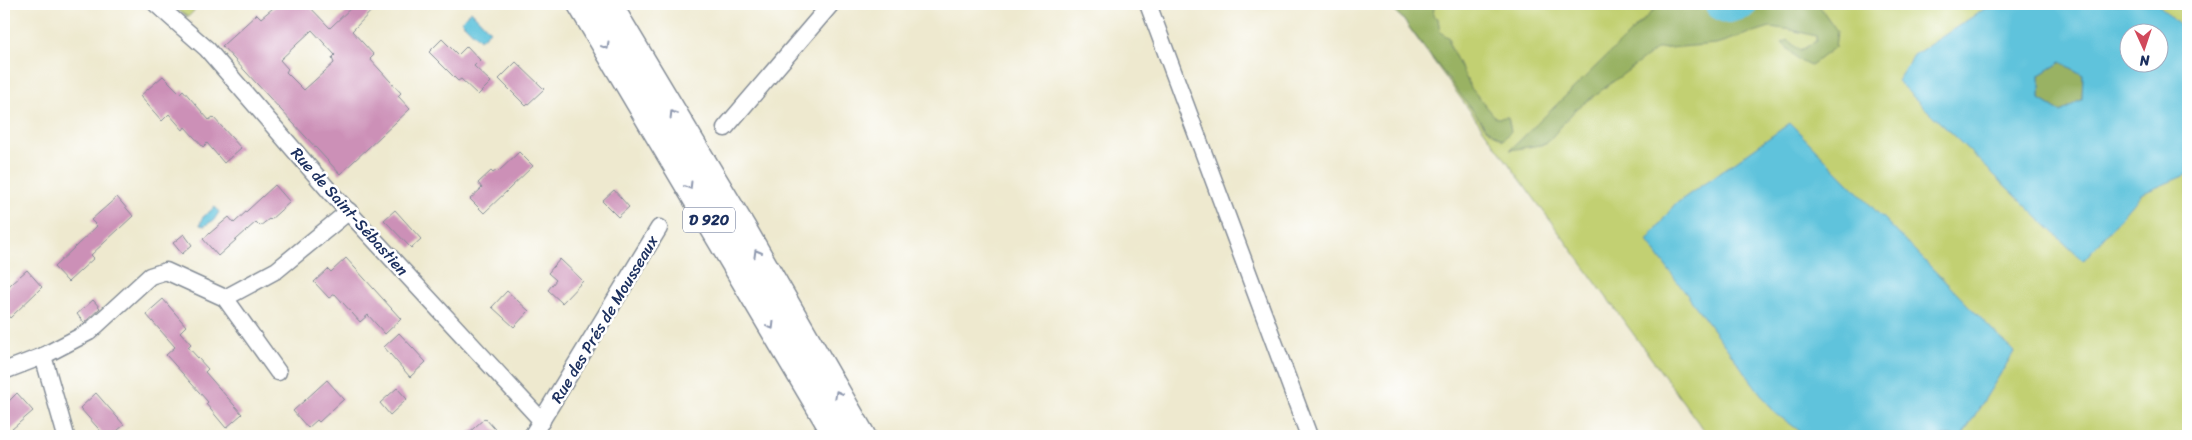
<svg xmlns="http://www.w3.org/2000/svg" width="2192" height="440" viewBox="0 0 2192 440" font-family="Sriracha,sans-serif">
<rect width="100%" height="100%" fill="#fff"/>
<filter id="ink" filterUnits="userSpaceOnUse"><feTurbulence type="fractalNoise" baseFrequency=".02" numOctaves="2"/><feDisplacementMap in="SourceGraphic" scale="10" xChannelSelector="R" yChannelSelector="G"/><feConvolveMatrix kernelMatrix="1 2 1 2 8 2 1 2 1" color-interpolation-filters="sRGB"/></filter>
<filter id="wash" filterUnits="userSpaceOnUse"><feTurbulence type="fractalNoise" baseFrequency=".0096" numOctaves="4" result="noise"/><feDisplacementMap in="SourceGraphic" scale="20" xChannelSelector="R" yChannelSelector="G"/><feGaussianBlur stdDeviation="1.12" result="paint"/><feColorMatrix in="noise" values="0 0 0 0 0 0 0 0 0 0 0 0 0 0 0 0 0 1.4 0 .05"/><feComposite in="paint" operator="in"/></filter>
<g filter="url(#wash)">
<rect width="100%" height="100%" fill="#eee9cf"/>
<g fill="#c2d072" stroke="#6e8068" fill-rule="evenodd">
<polygon points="168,4 201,4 188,17"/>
<path d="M1387 4H2188V436H1708L1402 18ZM2130 32H2160V62H2130Z"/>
</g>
<g fill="#99b264" stroke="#5a7061">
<polygon points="1387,4 1430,4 1434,8 1433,16 1438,18 1440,32 1449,38 1449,44 1471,88 1496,118 1508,117 1511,131 1503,140 1486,128 1402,18"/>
<polygon points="1660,4 1820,4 1820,7 1837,31 1835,47 1810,66 1800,61 1782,43 1788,40 1800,51 1816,41 1816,36 1791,30 1770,27 1716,44 1657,49 1575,110 1546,144 1510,150"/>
<polygon points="2061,62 2083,75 2082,99 2061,112 2040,99 2040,75"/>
</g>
<g fill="#5ec3dc" stroke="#3c799d" fill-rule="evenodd">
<path d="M1992 4H2158L2188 34V174L2141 194 2083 261 1897 81 1914 55ZM2130 32H2160V62H2130ZM2061 62 2083 75 2082 99 2061 112 2040 99V75Z"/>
<polygon points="471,11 490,31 480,40 461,21"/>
<polygon points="1790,123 2014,352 1962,436 1807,436 1775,413 1647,241 1674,205"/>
<polygon points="215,207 219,212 214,220 204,226 200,225 202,218"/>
</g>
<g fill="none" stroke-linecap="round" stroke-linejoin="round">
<polyline stroke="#5ec3dc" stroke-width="31" points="1720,4 1727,8 1742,4"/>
</g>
<g id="blocks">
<g fill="#cc90b7" fill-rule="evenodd">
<path d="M278 4H307L330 28 355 4H378L352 31 374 55 370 59 401 93 398 96 410 109 340 174 222 46 257 14 261 18ZM312 30 335 55 332 58 334 63 304 90 286 72 288 69 280 60Z"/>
<polygon points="442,39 458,55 467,46 480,60 474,66 491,82 478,95 461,79 458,81 429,52"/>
<polygon points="516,62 544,89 526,106 499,79"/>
<polygon points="163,76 180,93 183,90 209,120 213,117 241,148 224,163 207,143 203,147 185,127 183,130 169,114 162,121 140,96"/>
<polygon points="519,152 533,166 484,213 470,199 482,188 478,183 491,171 493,173 497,170 499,171"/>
<polygon points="275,185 290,202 270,220 269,219 260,226 256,222 218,256 203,239 229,217 234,223"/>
<polygon points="614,190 629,207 618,217 602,201"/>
<polygon points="117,197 133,216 91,255 94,258 68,282 54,267 97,226 91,220"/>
<polygon points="395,210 421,239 411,248 384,220"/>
<polygon points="184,234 192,245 182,254 173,243"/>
<polygon points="346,258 401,319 385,334 368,315 360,322 335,294 329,298 314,282 328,269 331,272"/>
<polygon points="560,259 583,281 562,303 548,290 556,280 548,273"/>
<polygon points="27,270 42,287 10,318 4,311 4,290"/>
<polygon points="507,291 529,311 514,327 492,307"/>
<polygon points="163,299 186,326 180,332 191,344 188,347 208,369 205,372 242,414 226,428 206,404 208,402 166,355 175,347 146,314"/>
<polygon points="93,300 100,308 84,323 77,314"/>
<polygon points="399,333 426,362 410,377 384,347"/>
<polygon points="327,380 344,399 319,422 317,420 308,428 293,411"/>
<polygon points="397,388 407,399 390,415 380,403"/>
<polygon points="17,393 33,411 4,436 4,406"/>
<polygon points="96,393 124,425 111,436 105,436 80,408"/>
<polygon points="485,418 501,436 465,436"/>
</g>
</g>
</g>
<g filter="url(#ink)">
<use href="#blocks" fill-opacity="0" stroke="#848c96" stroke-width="1"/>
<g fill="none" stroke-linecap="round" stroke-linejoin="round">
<defs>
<g id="minor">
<polyline points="156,4 207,49 332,194 542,421"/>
<polyline points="1148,4 1309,436"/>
<polyline points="725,128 831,4"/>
<polyline points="225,298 278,372"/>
<polyline points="43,356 66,436"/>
<polyline points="4,371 43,356 89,332 150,276 166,271 225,298 277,270 349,211"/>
<polyline points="532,436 659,228"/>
</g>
<g id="trunk">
<polyline points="581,4 837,436"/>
<polyline points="608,4 743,229 862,436"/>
</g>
</defs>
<use href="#minor" stroke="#848c96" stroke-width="19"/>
<use href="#trunk" stroke="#848c96" stroke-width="29"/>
<use href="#minor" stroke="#fff" stroke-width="16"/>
<use href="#trunk" stroke="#fff" stroke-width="26"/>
</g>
<defs><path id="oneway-chevron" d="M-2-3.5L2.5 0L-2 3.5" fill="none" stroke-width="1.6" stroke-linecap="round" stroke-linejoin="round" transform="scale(1.25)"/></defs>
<g stroke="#8d97ae">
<use href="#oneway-chevron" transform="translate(606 46) rotate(59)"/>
<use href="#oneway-chevron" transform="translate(673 114) rotate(-122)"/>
<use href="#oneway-chevron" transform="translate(689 186) rotate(59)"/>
<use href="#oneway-chevron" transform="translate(757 253) rotate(-120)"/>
<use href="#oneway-chevron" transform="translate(771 326) rotate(59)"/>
<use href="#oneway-chevron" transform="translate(838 394) rotate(-119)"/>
</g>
</g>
<g text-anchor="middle" stroke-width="5" stroke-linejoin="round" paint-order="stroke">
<rect fill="#fff" stroke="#5f6d8e" stroke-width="1" x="683" y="207.5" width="52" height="25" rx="4"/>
<g font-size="15" font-weight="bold" fill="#1b2f5e">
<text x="709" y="225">D 920</text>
</g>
<g font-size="16" fill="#1b2f5e" stroke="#fff">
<text transform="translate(350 211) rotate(48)" y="6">Rue de Saint-Sébastien</text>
<text transform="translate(604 319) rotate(-59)" y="6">Rue des Prés de Mousseaux</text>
</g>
</g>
<rect width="2192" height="440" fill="none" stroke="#fff" stroke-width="20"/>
<g transform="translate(2144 48) rotate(177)"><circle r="24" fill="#ffffff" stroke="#a4acbf"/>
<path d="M0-4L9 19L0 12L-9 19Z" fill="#d1495b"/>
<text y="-8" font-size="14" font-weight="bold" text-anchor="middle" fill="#1b2f5e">N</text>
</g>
</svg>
